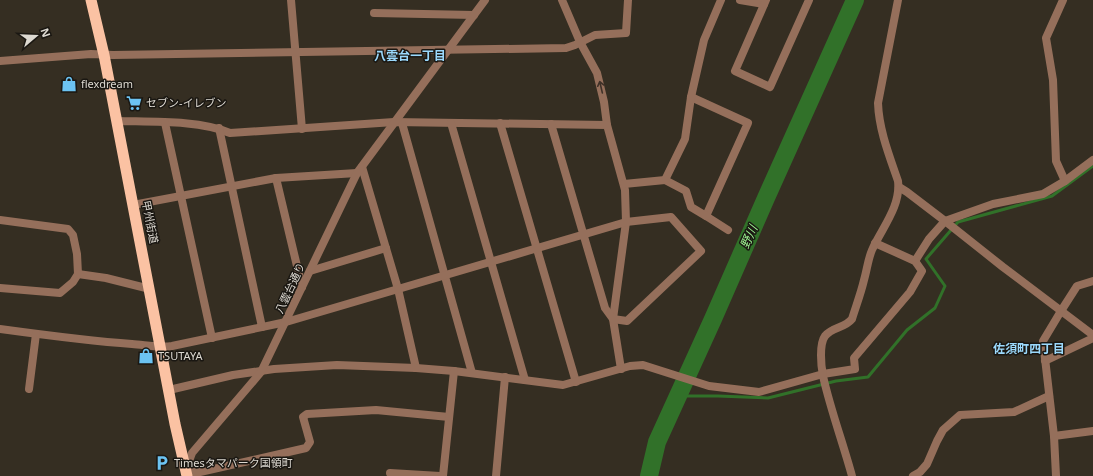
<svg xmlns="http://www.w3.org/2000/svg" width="1093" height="476" viewBox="0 0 1093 476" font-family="'Noto Sans','Noto Sans JP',sans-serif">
<rect width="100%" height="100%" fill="#352e22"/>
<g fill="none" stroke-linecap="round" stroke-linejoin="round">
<polyline stroke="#317129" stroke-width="3" points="678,396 718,396 768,398 836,381 868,377 907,330 935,308 945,286 926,259 958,222 1052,196 1093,166"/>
<polyline stroke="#317129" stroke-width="18" points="649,476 657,442 713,319 766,198 855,0"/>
<g stroke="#956f5b" stroke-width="8">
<polyline points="291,0 302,129"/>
<polyline points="562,0 580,42 597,73 604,102 607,125"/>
<polyline points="740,0 764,4"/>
<polyline points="766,0 735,71 770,87 809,0"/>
<polyline points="1063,0 1046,38 1053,80 1056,161 1065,181"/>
<polyline points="374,13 474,15"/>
<polyline points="0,61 91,54 113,55 566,48 575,45 595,35 626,33 628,0"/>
<polyline points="691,97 748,123 706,216 728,230"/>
<path d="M117 121C151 122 199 120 230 133L394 122 607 125 625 190 626 222 613 319 621 369"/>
<polyline points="165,123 212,338"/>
<polyline points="402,123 472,373"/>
<polyline points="451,123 525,380"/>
<polyline points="500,123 576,382"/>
<polyline points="219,128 262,327"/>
<polyline points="362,167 398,289 416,368"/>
<polyline points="276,178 302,287"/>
<polyline points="665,180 686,191 691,207 706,216"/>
<polyline points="624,184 665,180 685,139 691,97 704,40 721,0"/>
<polyline points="899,187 907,192 945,221 1003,267 1093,335"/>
<polyline points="133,205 276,178 357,173"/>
<polyline points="0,220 68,229 73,235 77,254 78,274 73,282 60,293 0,288"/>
<polyline points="915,261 929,239 945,221 993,204 1043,194 1065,181 1093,160"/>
<polyline points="310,271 386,248"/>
<polyline points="78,274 106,278 150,289"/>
<path d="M0 329C44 335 88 341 132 344 146 345 159 348 172 346L286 322 626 222 671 217 701 251 627 321 613 319 605 308 551 124"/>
<polyline points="1045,361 1093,338"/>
<polyline points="29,389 36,334"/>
<polyline points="169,390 233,375 274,369 337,365 416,368 454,371 563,385 630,366 643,365 709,386 759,392 823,374 855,369 854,358 910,292 922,271 915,261 875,243"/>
<polyline points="449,417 376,410 307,414 303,417 310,442 306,448 196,473 186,469 192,453 261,372 357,173 485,0"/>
<polyline points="1054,436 1093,431"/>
<polyline points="390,473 440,476"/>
<polyline points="443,476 454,371"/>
<polyline points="496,476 505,377"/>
<path d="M852 476C843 443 830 408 823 376 821 366 819 344 825 336 832 327 845 328 852 319 856 306 861 293 864 280 867 270 868 259 872 250 882 228 901 206 898 181 889 155 879 130 878 103L898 0"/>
<polyline points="913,476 920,472 927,464 937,441 943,430 960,415 1014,412 1049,396"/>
<polyline points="1056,476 1054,436 1043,341 1061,311 1077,286 1093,281"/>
</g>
<polyline stroke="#fbc2a3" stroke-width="11" points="91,0 104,55 175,424 187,476"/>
</g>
<defs><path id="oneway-shaft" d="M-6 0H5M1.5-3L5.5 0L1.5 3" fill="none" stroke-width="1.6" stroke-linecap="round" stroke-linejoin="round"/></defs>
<use stroke="#3f3128" href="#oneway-shaft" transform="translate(601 87) rotate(-103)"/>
<defs>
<symbol id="shop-bare" viewBox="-9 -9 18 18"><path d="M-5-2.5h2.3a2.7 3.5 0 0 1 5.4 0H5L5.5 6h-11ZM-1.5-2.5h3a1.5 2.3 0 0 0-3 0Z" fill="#6cc3f2" stroke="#1a1712" stroke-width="2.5" paint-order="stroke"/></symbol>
<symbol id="supermarket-bare" viewBox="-9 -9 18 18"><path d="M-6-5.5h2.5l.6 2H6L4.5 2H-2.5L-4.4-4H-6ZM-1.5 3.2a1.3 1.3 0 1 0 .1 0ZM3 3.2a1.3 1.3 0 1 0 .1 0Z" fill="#6cc3f2" stroke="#1a1712" stroke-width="2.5" paint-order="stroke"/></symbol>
<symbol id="parking-bare" viewBox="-9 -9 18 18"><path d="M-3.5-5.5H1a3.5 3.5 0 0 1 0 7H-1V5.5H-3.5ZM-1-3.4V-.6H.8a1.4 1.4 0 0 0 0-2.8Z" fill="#6cc3f2" stroke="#1a1712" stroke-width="2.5" paint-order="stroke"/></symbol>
</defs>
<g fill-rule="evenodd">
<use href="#shop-bare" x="58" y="73" width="22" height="22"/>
<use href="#supermarket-bare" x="123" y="92" width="22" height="22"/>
<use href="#shop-bare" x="135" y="345" width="22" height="22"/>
<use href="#parking-bare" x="151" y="452" width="22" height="22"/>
</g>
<g text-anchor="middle" stroke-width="3" stroke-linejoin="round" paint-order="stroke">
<g font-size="11" fill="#ddd9d1" stroke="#1a1712" text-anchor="start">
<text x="81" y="88">flexdream</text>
<text x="146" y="107">セブン-イレブン</text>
<text x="158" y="360">TSUTAYA</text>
<text x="174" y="467">Timesタマパーク国領町</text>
</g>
<g font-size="11" fill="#ddd9d1" stroke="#1a1712">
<text transform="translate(150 222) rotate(79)" y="4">甲州街道</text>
<text transform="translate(290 288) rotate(-65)" y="4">八雲台通り</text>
</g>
<g font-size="12" font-weight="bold" fill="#9bd9fc" stroke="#1a1712">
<text x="410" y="60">八雲台一丁目</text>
<text x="1029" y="353">佐須町四丁目</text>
</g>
<g font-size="12" font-style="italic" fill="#9df492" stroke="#1a1712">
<text transform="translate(749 237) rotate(-66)" y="4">野川</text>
</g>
</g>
<g transform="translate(36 36) rotate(71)" stroke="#1a1712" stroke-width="3" paint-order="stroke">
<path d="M0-3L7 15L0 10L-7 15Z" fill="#ddd9d1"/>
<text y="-6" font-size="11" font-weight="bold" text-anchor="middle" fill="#ddd9d1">N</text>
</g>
</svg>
